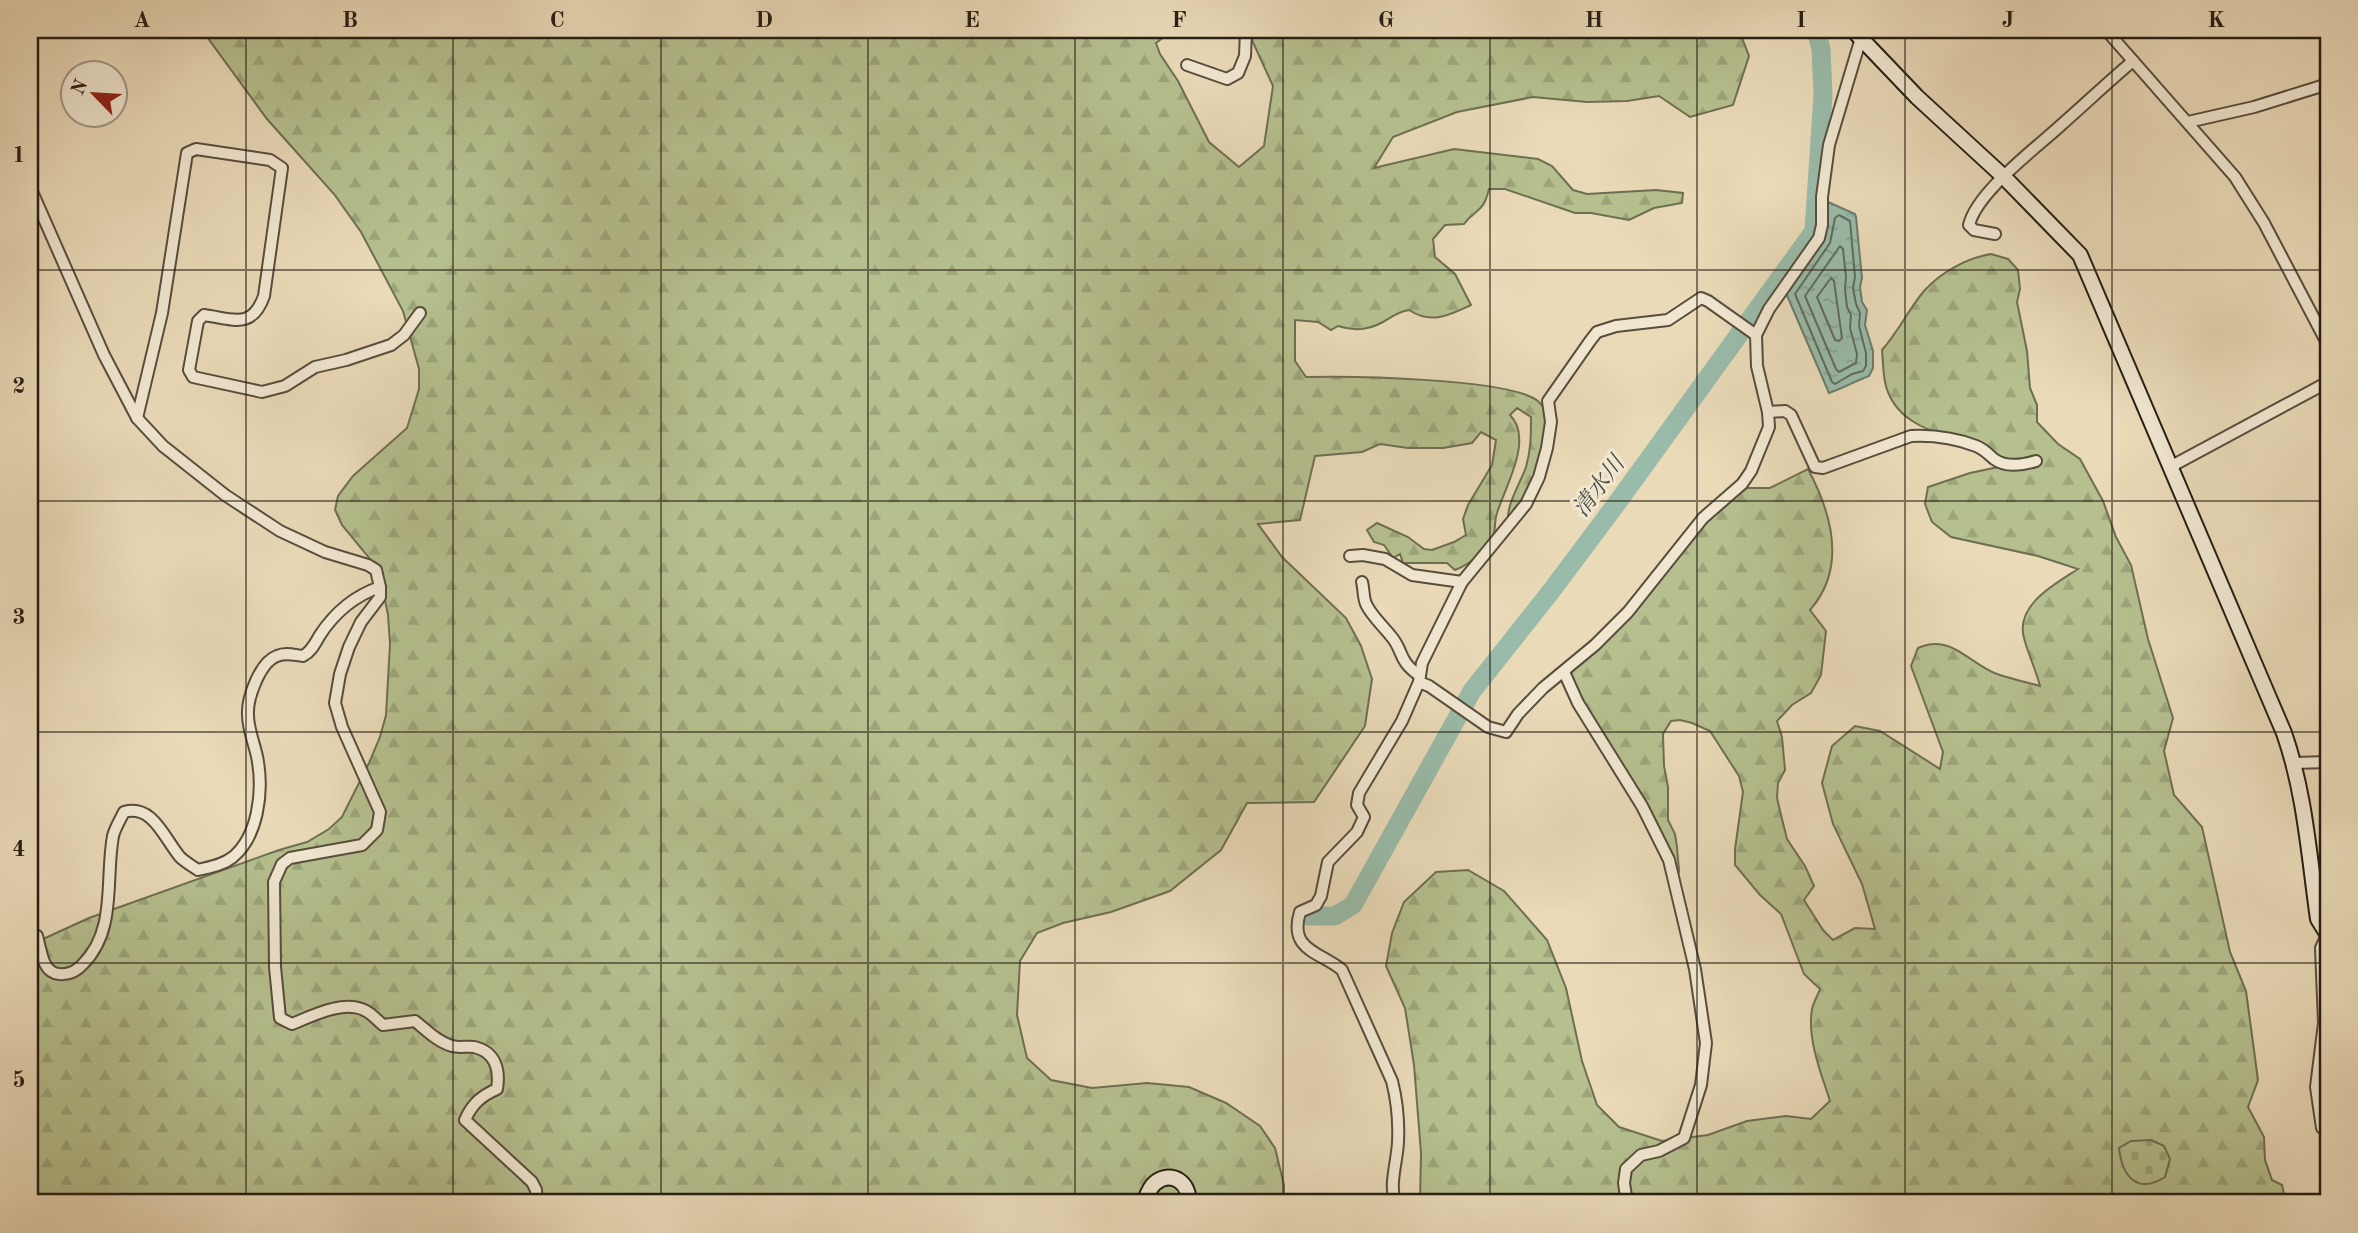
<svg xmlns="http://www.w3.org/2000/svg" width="2358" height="1233" viewBox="0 0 2358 1233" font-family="'Old Standard TT','Noto Serif JP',serif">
<defs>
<pattern id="forest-firs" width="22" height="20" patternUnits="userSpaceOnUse" patternTransform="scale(1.75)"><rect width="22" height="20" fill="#b6c08f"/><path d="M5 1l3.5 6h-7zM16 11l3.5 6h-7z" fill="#9ca57a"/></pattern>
<pattern id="cemetery-stones" width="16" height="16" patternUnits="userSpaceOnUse" patternTransform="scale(1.75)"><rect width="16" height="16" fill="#b6c08f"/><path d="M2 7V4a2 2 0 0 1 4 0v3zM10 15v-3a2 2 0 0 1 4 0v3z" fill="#9ca57a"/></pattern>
<pattern id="water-ripples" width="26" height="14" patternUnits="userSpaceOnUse" patternTransform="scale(1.75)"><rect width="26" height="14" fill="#99bba9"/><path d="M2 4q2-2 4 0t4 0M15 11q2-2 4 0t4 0" fill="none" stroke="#84a091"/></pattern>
</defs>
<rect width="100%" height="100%" fill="#eadab8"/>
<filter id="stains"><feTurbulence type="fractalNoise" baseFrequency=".00286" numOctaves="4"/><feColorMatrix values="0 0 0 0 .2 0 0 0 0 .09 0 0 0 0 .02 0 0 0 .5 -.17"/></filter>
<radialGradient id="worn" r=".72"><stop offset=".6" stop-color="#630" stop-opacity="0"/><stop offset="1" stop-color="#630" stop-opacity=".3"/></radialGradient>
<g fill="url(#forest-firs)" stroke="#6e6f52" stroke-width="2">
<path d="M202 30H1173L1156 43 1160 54 1178 81 1209 142 1239 167 1264 146 1273 86 1251 38 1254 30H1739L1749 56 1733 105 1690 117 1659 96 1627 101 1587 102 1533 97 1457 112 1393 137 1374 168 1454 149 1538 159 1552 166 1573 190 1587 194 1656 190 1683 193 1682 203 1654 208 1629 220 1591 213H1575L1505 189H1489C1483 214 1476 208 1464 224L1445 225 1433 239 1435 257 1455 274 1471 305C1449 315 1432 325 1409 310 1397 312 1394 316 1383 322 1369 330 1353 331 1338 326L1331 330 1318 322 1295 320V361L1306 377C1346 376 1514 378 1539 402 1557 418 1538 471 1530 489 1524 500 1515 510 1508 520 1507 503 1520 484 1526 467 1531 450 1531 435 1531 417L1517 408 1510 415C1534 439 1505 487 1497 513 1494 521 1496 533 1492 539 1483 554 1470 564 1455 570L1447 563H1403L1400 554 1393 558 1384 545 1374 542 1367 530 1377 523 1408 537 1424 549 1432 550 1454 542 1466 535 1463 519 1468 505 1492 465 1496 440 1481 432 1472 443 1443 448H1408L1380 444 1362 452 1315 456 1300 520 1258 524 1282 557 1346 618 1361 646 1372 679 1365 726 1314 802 1247 803 1221 850 1170 891 1111 912 1063 923 1037 933 1020 961 1017 1015 1027 1058 1051 1080 1092 1088 1147 1083 1189 1087 1226 1103 1260 1126 1275 1148 1284 1185V1203H30V945L89 918 279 850 307 842 329 829 342 817 369 763 380 737 386 715 390 644 388 615 381 580 375 565 342 525 335 510 338 496 353 476 407 428 419 389V369L403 311 361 232 334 194 267 119Z"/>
<path d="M1991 254 2008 259 2018 270 2020 289 2017 302 2027 351 2030 388 2037 405V422L2058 444 2080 459 2103 501 2116 537 2131 565 2148 639 2173 718 2164 751 2174 795 2202 827 2230 952 2246 991 2258 1080 2248 1107 2264 1137 2265 1160 2272 1180 2282 1185 2286 1203H1420L1421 1153 1414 1065 1405 1008 1386 966 1392 933 1404 902 1436 872 1468 870 1504 891 1547 940 1566 988 1582 1061 1597 1105 1619 1127 1662 1141 1708 1135 1747 1121 1786 1116 1811 1119 1830 1101C1821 1073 1807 1039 1812 1009 1813 1003 1818 995 1820 989L1804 974 1781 914 1760 895 1735 865V849L1743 792 1739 776 1710 731 1692 723 1680 720 1671 721 1663 734 1664 766 1668 787V820L1675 834 1677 847 1679 871 1678 876 1580 695 1569 670 1697 531 1732 500 1747 488H1770L1808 469C1832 514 1847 568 1810 610L1826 631 1821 675 1811 693 1792 705 1777 721 1782 737 1785 770 1778 783 1777 798 1782 819 1787 839 1805 866 1814 886 1804 900 1823 930 1833 940 1855 928 1875 929 1862 884 1833 824 1822 783 1832 746 1855 726 1880 731 1940 769 1943 752 1911 666 1918 648C1951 633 1968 663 1997 674 2011 679 2026 682 2040 686 2036 670 2028 654 2024 638 2015 605 2055 584 2078 569L2038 556 1951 537 1932 522 1925 504 1928 487 1970 473 2003 466C1989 448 1984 449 1963 442 1930 431 1893 421 1885 382 1883 372 1883 360 1882 350 1899 331 1908 310 1924 291 1941 272 1967 258 1991 254Z"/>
</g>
<path fill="url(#cemetery-stones)" stroke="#6e6f52" stroke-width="2" d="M2151 1140 2164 1146 2170 1159 2165 1177C2137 1195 2122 1176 2119 1148L2131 1141Z"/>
<path fill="url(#water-ripples)" stroke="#6b7c6d" stroke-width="2" d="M1828 202 1855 214 1856 217 1862 278 1860 287 1862 302 1867 310 1865 325 1873 351V368L1869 376C1855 381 1844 388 1829 393L1786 293 1824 240 1828 224Z"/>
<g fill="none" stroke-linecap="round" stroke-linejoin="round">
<g stroke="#606c5e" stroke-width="2">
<polygon points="1839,215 1850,221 1855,277 1853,288 1856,304 1860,313 1859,326 1866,353 1866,366 1863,371 1852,374 1835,384 1832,382 1795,294 1830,243 1835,218"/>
<polygon points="1840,246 1843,249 1846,277 1845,289 1847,307 1851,315 1850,328 1857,354 1856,363 1839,372 1836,369 1805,296"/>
<polygon points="1831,278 1834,281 1842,338 1839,341 1835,340 1817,297"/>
</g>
<polyline stroke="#99bba9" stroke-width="19" points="1304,916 1335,916 1353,905 1472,691 1552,590 1617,503 1814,231 1823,95 1821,49 1816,30"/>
<defs>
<g id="street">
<polyline points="2106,30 2235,177 2264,223 2328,345"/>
<polyline points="1187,65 1227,79 1238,73 1245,56 1246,30"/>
<polyline points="2188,122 2254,107 2328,84"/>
<path d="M30 187 104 355 137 418 163 446 225 495 280 531 325 552 368 565 376 570 380 587V597L361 622 349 647 340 674 335 703 342 727 380 812 377 830 362 845 290 858 282 864 274 882 275 967 280 1018 292 1024C312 1016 344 999 366 1011 372 1014 378 1021 383 1025L415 1021C426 1030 438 1042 452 1046 459 1048 467 1046 474 1047 496 1052 500 1070 497 1089 481 1096 472 1104 465 1120L532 1182 536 1190 537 1203"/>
<path d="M1995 234 1974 230 1969 225C1977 192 2035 149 2060 126 2085 104 2108 82 2133 61"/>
<path d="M1768 412 1785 411 1791 415 1815 467 1823 468 1911 436C1933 435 1955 438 1976 446 1984 449 1988 454 1994 459 2006 468 2023 465 2036 461"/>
<path d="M137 418 162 313 187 153 196 149 270 160 282 168 264 296C252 330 233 319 204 315L198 321 189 370 193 377 262 392 285 386 315 367 346 360 391 345 404 335 420 313"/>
<polyline points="2170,467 2328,382"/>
<polyline points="1350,556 1363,555 1385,559 1412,575 1462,582"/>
<path d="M1362 582C1364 589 1363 597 1366 604 1371 615 1382 625 1390 635 1404 650 1397 660 1419 675"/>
<polyline points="1564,672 1578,703 1642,806 1669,860 1695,969 1706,1043 1701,1085 1684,1138 1659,1151 1641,1155 1626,1169 1624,1183 1627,1203"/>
<polyline points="1419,682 1429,686 1488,727 1506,732 1518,714 1543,688 1595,645 1628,612 1703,518 1742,484 1751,471 1769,427 1768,412 1757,366 1756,335 1769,309 1819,238 1822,225 1822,197 1829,145 1861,38"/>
<polyline points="2294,763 2328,762"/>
<path d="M30 935 37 936C41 949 42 973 59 974 69 975 77 971 83 964 117 930 105 879 113 836 115 828 120 820 124 812 153 804 164 838 180 857 185 862 192 866 198 870 210 867 223 865 233 857 258 836 263 793 258 762 256 747 248 731 248 715 247 698 260 662 277 656 286 652 294 655 303 656 312 651 315 643 320 635 335 612 354 596 380 587"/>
<polyline points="2327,935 2321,948 2324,1023 2316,1087 2322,1128 2328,1132"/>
<path d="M1395 1203C1389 1183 1397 1163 1398 1142 1399 1122 1397 1101 1392 1081L1342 970C1321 952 1288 951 1300 912L1316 905 1321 896 1328 862 1357 832 1364 817 1357 805 1359 793 1402 721 1419 682 1422 663 1462 582 1526 504 1539 477 1547 448 1551 422 1548 401 1590 341 1597 332 1616 326 1668 320 1701 298 1708 301 1756 335"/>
</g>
<g id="secondary">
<path d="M1853 30 1917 97 2004 177 2080 255 2284 733C2305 793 2309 856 2318 919L2328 935"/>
<path d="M1144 1203C1147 1196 1149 1188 1155 1183 1172 1169 1191 1184 1188 1203"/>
</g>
</defs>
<use href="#street" stroke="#584d3d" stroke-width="14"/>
<use href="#secondary" stroke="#271e14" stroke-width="18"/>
<use href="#street" stroke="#f1e7d1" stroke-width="10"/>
<use href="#secondary" stroke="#f1e7d1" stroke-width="14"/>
</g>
<path fill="none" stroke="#271e14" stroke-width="2" stroke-opacity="0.55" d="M246 30V1203M453 30V1203M661 30V1203M868 30V1203M1075 30V1203M1283 30V1203M1490 30V1203M1697 30V1203M1905 30V1203M2112 30V1203M30 270H2328M30 501H2328M30 732H2328M30 963H2328"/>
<g text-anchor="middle" stroke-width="6" stroke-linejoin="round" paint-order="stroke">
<g font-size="23" font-style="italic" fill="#494d41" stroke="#f1e7d1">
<text transform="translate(1598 486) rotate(-53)" y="8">清水川</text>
</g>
</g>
<rect width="2358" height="1233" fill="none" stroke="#eadab8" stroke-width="77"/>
<g transform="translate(94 94) rotate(295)"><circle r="33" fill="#f1e7d1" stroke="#a09785" stroke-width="2"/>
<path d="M0-5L12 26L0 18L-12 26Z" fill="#8f2418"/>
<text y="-10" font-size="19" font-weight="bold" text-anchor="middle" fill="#271e14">N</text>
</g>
<rect x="38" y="38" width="2282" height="1156" fill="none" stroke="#271e14" stroke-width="2.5"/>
<g font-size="23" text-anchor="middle" font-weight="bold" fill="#271e14">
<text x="142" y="27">A</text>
<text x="350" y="27">B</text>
<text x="557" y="27">C</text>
<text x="764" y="27">D</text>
<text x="972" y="27">E</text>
<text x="1179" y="27">F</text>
<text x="1386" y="27">G</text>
<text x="1594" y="27">H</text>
<text x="1801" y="27">I</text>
<text x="2008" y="27">J</text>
<text x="2216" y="27">K</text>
<text x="19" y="162">1</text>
<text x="19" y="393">2</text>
<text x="19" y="624">3</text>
<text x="19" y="856">4</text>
<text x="19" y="1087">5</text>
</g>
<rect width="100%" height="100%" filter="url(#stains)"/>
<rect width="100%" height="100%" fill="url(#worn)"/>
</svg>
